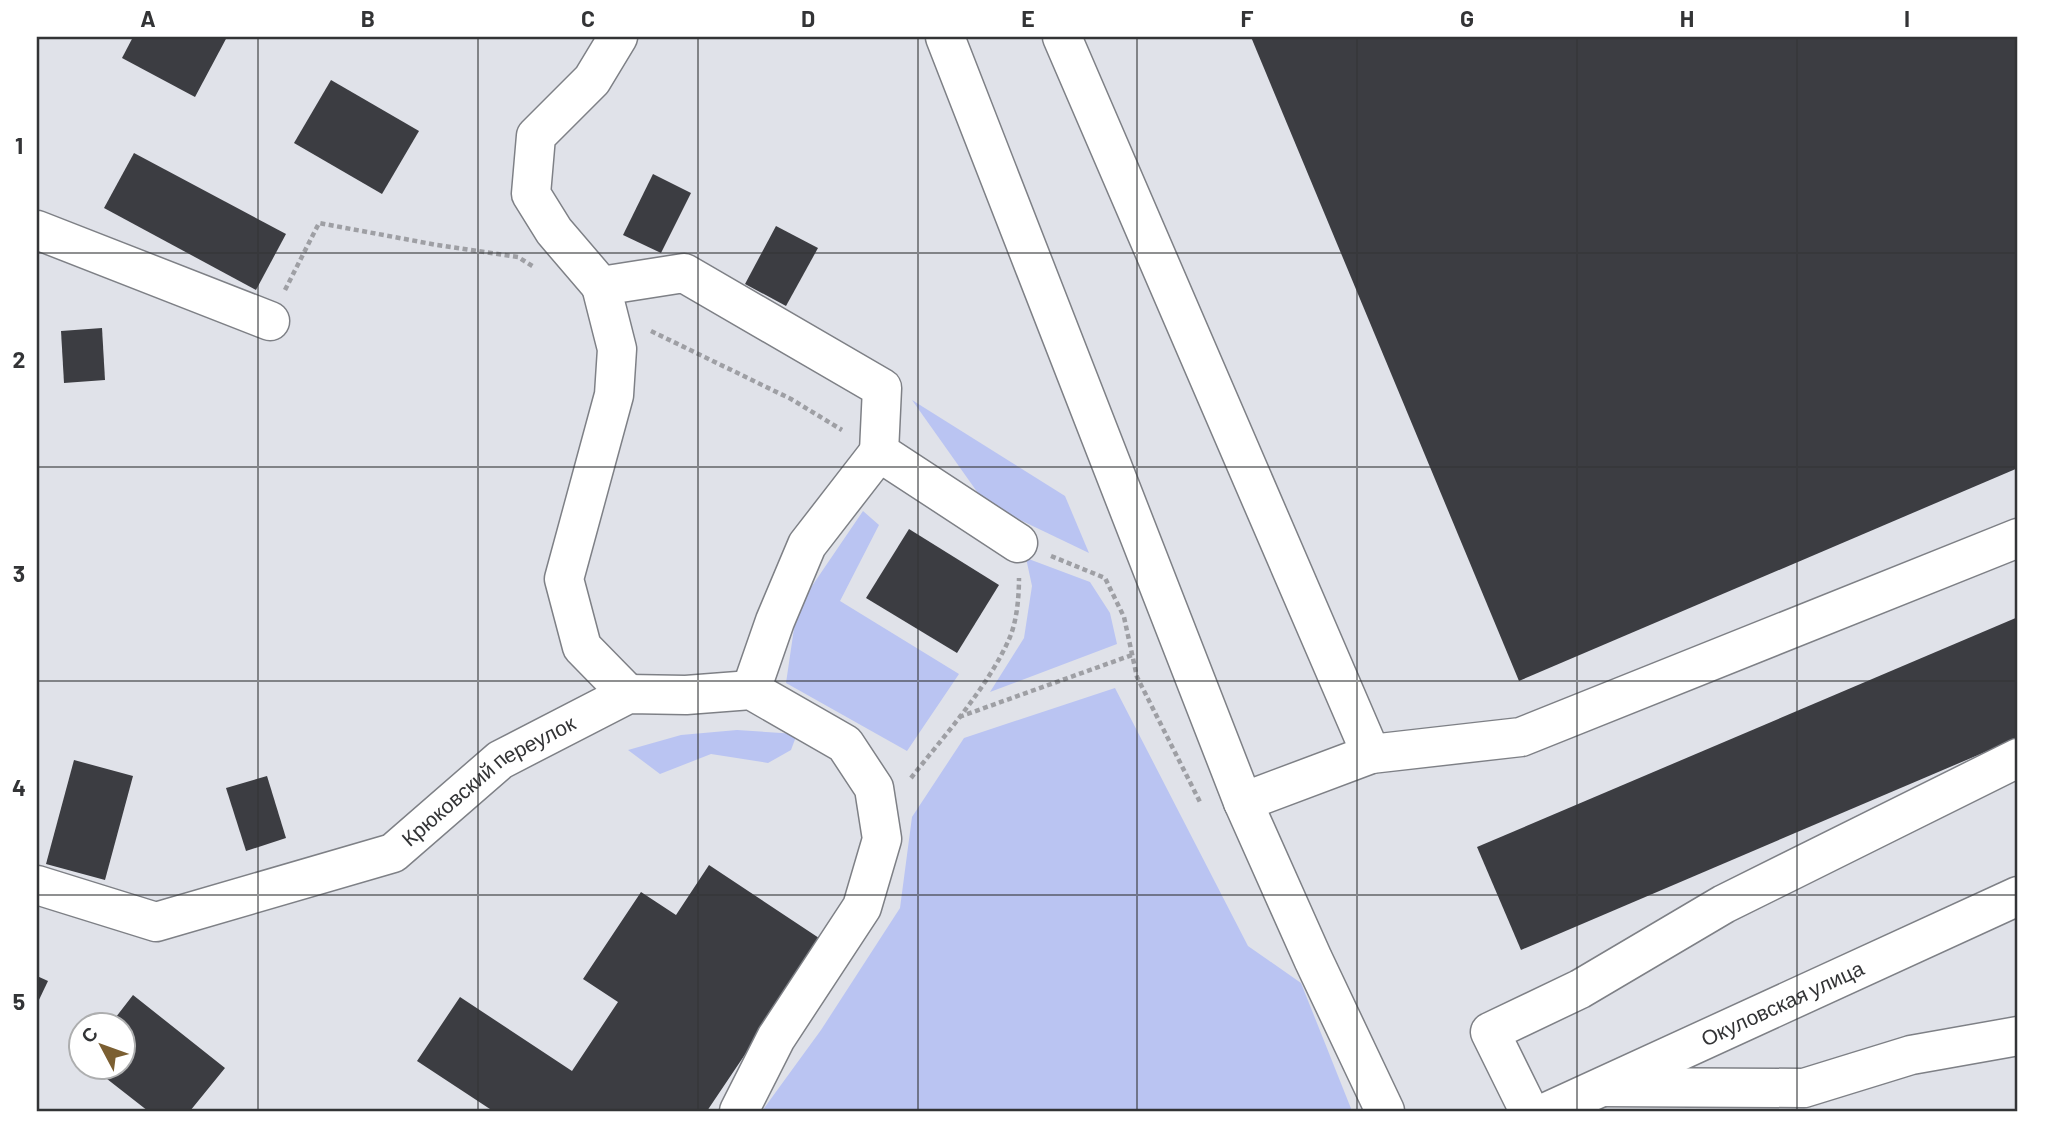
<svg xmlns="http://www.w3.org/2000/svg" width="2055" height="1148" viewBox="0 0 2055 1148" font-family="Barlow,sans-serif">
<rect width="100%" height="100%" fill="#e0e2e9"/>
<g fill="#bac4f2">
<polygon points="912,400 1065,496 1089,553 985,503"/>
<polygon points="863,511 879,525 840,601 959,674 907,751 786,683 797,608"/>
<polygon points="1026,558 1090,582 1110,613 1117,644 990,692 1024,638 1032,586"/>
<polygon points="1115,688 1248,946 1301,983 1352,1111 762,1111 821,1030 900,908 912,817 964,738"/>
<polygon points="737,730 797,734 791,750 768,763 711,754 660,774 628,750 681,735"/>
</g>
<g fill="#3c3d42">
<polygon points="133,37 227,37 195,97 122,58"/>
<polygon points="1251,37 2018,37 2018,468 1519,681"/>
<polygon points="331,80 419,131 382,194 294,143"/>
<polygon points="134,153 286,234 256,290 104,208"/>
<polygon points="653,174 691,193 661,253 623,235"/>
<polygon points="776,226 818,248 786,306 745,284"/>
<polygon points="102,328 105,380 64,383 61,331"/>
<polygon points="909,529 999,585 957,653 866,598"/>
<polygon points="2018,617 2018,738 1521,950 1477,847"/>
<polygon points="74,760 133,776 105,880 46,864"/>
<polygon points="267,776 286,838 246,851 226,788"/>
<polygon points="709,865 822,940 707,1111 493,1111 417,1061 460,997 572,1071 618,1002 583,979 641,892 676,915"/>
<polygon points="37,976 48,981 37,1004"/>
<polygon points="133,995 225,1068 190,1111 148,1111 93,1068 122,1068 122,1026 109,1026"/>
</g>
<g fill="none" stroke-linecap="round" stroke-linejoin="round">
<defs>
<g id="minor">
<polyline points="618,37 592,80 536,136 531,194 554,231 601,286 684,273 882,388 879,452 1018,543"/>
<polyline points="945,37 1243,802 1313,959 1385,1111"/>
<polyline points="1062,37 1371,754"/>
<polyline points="37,230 270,321"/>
<polyline points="601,286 617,349 614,395 564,579 582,647 628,694"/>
<polyline points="751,690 775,621 807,545 879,452"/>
<polyline points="1243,802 1371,754 1521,737 2018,538"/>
<path id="s1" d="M37 885 156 922 393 853 500 760 628 694 686 695 751 690 845 744 874 788 882 839 862 907 776 1038 739 1111"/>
<polyline points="1603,1087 1804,1088 1911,1055 2018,1036"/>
<polyline points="1529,1111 1490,1032 1580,989 1724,904 2018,758"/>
</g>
<g id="major">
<path id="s2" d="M1549 1111 2018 896"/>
</g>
</defs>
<use href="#minor" stroke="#7e8086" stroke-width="41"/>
<use href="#major" stroke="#7e8086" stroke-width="41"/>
<g stroke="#9e9fa4" stroke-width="4.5" stroke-dasharray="5 3.5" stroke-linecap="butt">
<polyline points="285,290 319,223 437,245 518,257 534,267"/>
<polyline points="651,331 791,399 842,430"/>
<polyline points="1051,556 1105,578 1124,617 1137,677 1200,802"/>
<polyline points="959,717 1132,655"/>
<path d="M911 778C944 736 989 686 1010 637 1017 620 1019 596 1019 578"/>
</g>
<use href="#minor" stroke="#fff" stroke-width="38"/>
<use href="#major" stroke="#fff" stroke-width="38"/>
</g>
<path fill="none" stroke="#333436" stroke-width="2" stroke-opacity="0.55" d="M258 37V1111M478 37V1111M698 37V1111M918 37V1111M1137 37V1111M1357 37V1111M1577 37V1111M1797 37V1111M37 253H2018M37 467H2018M37 681H2018M37 895H2018"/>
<g text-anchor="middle" stroke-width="7" stroke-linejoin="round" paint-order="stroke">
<g font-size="21" fill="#333436" stroke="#fff">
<text dy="7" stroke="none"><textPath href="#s1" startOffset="492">Крюковский переулок</textPath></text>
<text dy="7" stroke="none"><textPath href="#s2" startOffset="257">Окуловская улица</textPath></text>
</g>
</g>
<rect width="2055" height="1148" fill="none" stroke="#ffffff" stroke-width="77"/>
<g transform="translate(102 1046) rotate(311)"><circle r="33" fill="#ffffff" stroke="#adaeaf" stroke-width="2"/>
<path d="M0-5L12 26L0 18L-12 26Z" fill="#7b5f32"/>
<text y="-10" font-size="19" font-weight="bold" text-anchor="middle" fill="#333436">С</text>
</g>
<rect x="38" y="38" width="1978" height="1072" fill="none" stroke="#333436" stroke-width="2.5"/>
<g font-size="23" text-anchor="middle" font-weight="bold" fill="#333436">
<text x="148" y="27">A</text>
<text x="368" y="27">B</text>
<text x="588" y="27">C</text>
<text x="808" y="27">D</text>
<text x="1028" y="27">E</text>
<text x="1247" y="27">F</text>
<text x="1467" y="27">G</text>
<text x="1687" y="27">H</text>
<text x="1907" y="27">I</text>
<text x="19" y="154">1</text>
<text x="19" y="368">2</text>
<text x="19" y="582">3</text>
<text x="19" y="796">4</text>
<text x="19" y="1010">5</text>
</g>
</svg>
